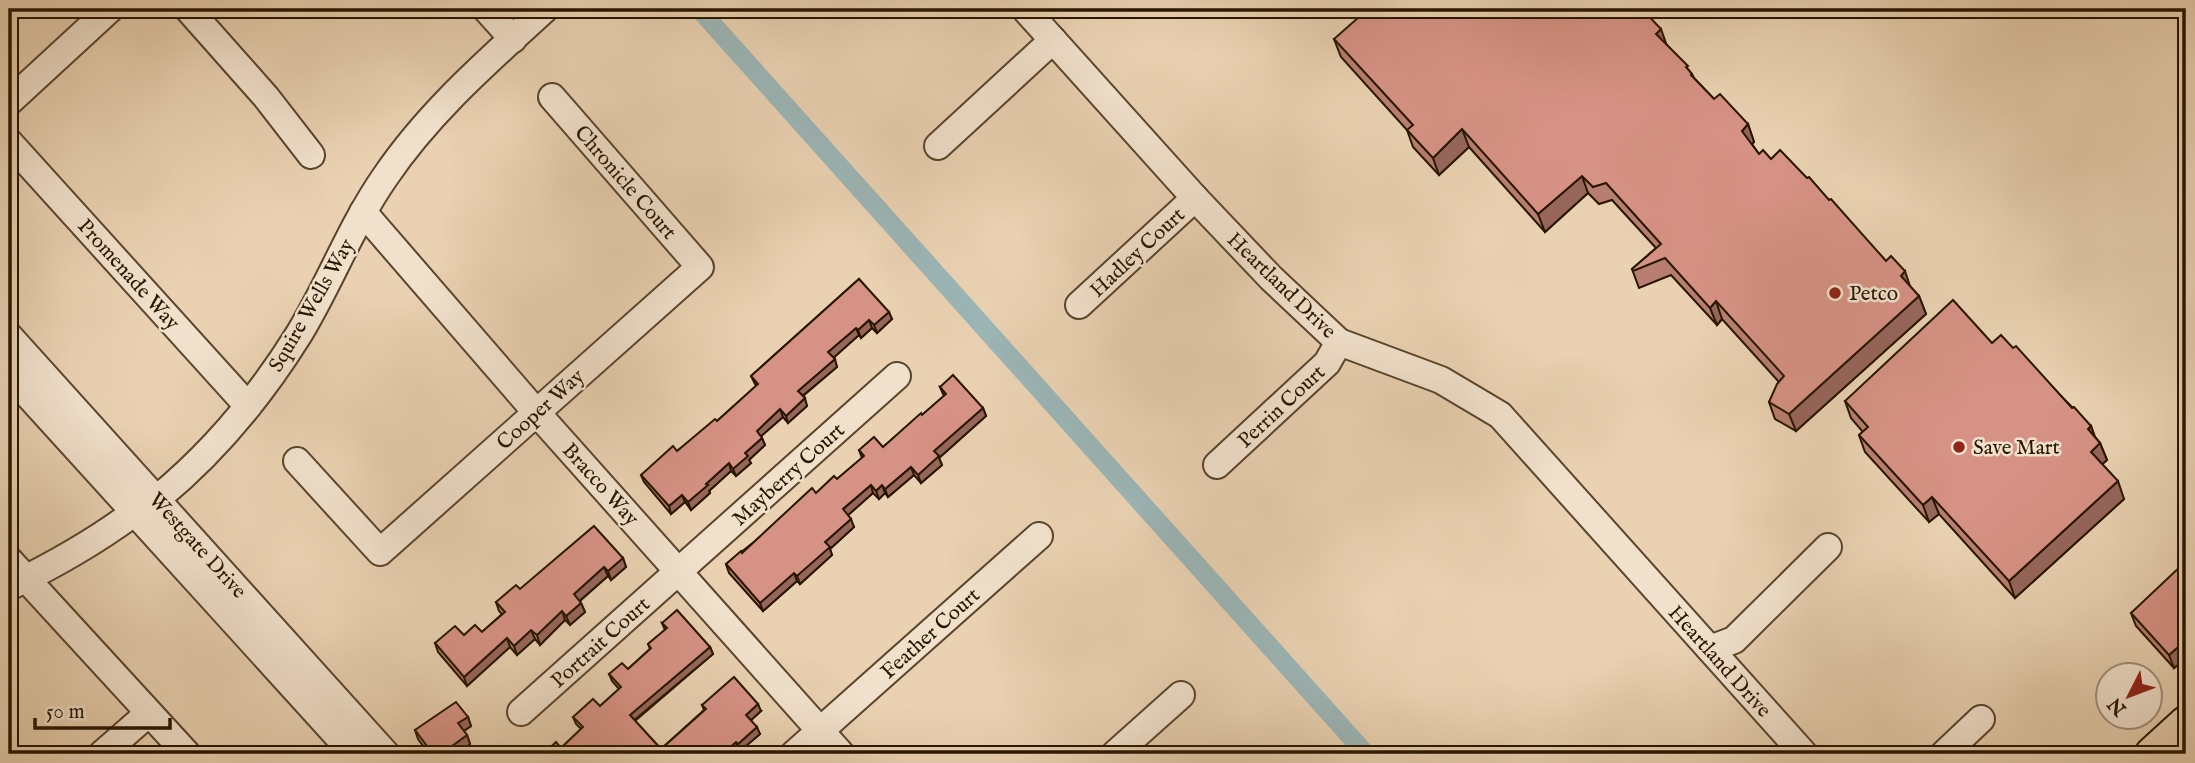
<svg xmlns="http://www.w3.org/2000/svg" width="2195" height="763" viewBox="0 0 2195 763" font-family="'IM FELL English',serif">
<rect width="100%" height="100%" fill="#e9d1b1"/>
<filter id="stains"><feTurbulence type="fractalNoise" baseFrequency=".00286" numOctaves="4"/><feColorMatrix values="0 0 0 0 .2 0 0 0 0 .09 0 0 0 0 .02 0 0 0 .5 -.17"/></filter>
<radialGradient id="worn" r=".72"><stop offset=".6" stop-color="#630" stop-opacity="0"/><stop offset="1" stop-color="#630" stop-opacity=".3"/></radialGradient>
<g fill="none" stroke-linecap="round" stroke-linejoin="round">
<polyline stroke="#9bb5b6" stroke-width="19" points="699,9 1366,754"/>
<defs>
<g id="minor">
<polyline points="188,9 266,97 311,155"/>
<polyline points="486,9 513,39"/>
<polyline points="1025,9 1195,198 1271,278 1339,342 1441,380 1500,415 1804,754"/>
<polyline points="9,102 110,9"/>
<polyline points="9,142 248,406"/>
<polyline points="938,146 1053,40"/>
<polyline points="363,212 536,412 841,754"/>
<polyline points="1079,305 1195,198"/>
<polyline points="9,336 386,754"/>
<polyline points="9,374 354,754"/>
<polyline points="297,461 380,552 700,267 552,97"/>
<polyline points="1217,465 1327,363 1339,342"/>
<polyline points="9,560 187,754"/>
<path d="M9 587C52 566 93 543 131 515 140 509 150 504 158 498 214 452 261 395 299 334 330 283 351 226 385 177 429 112 488 61 545 9"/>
<polyline points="1710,649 1734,640 1828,547"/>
<polyline points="521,712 897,376"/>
<polyline points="102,754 149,713"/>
<polyline points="794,754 1039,536"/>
<polyline points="1115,754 1181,695"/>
<polyline points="1944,754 1981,719"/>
</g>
<polyline id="major" points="2152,754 2186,723"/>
</defs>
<use href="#minor" stroke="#58452c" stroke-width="30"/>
<use href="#major" stroke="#281600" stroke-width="37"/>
<use href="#minor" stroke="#f1e1cc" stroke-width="26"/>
<use href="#major" stroke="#e9d1b1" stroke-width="33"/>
</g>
<g fill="#b87e72" stroke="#281600" stroke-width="2">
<polygon points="1334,39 1667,45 1692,74 1694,78 1714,99 1748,124 1754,142 1752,144 1759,154 1807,178 1829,200 1919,296 1926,314 1796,431 1775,419 1769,402 1779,382 1722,319 1717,325 1671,275 1639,288 1632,269 1656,248 1612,200 1599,204 1588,193 1545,232 1469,147 1439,175 1413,147 1407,130 1341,57"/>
<polygon points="859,279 892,319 877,333 872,328 861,338 859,335 833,358 837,367 803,396 807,406 788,423 783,417 761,436 765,445 749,460 751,463 736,476 731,471 709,491 710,493 691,510 685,502 671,514 644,482 641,475 677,451 717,421 756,386 751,376"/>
<polygon points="1992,343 2013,348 2091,426 2095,437 2100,443 2107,460 2102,464 2124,499 2015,598 1939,514 1929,522 1865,452 1859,435 1863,432 1851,418 1845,401"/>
<polygon points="940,387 983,408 986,416 939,458 942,465 921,483 914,475 888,497 885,493 879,499 873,493 848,515 854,527 830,549 832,555 800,584 797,581 763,611 729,573 726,564 816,493 837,479 862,458 859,450 883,447 922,415 944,396"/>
<polygon points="623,558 626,567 611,580 608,576 580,601 585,612 570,625 565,620 540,645 535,639 517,655 510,647 467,686 438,652 435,643 464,635 482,632 502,614 499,611 496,602"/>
<polygon points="2186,568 2186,658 2174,668 2136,626 2131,613"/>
<polygon points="662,623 710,647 713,654 635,721 661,749 704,710 702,705 761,711 751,720 760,734 740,751 738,749 732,754 543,754 561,748 581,729 576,724 573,717 600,706 619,689 612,681 609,674 628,669 650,649 648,644 665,630"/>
<polygon points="468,717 471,726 464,731 467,735 470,744 457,754 429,754 418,739 415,730"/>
</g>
<g fill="#96665c" stroke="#281600" stroke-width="2">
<polygon points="1661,29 1667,46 1656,34"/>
<polygon points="1748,124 1754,142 1748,148 1742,131"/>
<polygon points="1462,129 1469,147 1439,175 1433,158"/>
<polygon points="1582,176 1588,193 1545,232 1538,214"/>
<polygon points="1905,271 1911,289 1901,276"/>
<polygon points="1919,296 1926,314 1796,431 1789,414"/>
<polygon points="1716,301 1722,319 1717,325 1710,308"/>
<polygon points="889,312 892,319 877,333 874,325"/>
<polygon points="869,320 872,328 861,338 858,330"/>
<polygon points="856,328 859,335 831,360 828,352"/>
<polygon points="835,359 837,367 800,398 798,391"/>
<polygon points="805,398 807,406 788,423 786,416"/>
<polygon points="983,408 986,416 939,458 942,465 921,483 918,475 934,451"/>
<polygon points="780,409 783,417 759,438 757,431"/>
<polygon points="2091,426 2097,443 2088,429"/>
<polygon points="762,438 765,445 749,460 751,463 736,476 733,469 745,453"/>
<polygon points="2100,443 2107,460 2097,469 2091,452"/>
<polygon points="729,463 731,471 709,491 710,493 691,510 688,502 706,484"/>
<polygon points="911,467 914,475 888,497 885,489"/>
<polygon points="2118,481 2124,499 2015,598 2009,581"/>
<polygon points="871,485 873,493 846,517 843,509"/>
<polygon points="882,485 885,493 879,499 876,491"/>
<polygon points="682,495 685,502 671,514 669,506"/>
<polygon points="1932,497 1939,514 1929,522 1923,505"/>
<polygon points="851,519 854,527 830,549 832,555 800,584 797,576 825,542"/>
<polygon points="623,558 626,567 611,580 608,571"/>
<polygon points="604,567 608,576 577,603 574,594"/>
<polygon points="794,573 797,581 763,611 760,603"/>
<polygon points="581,603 585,612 570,625 566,616"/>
<polygon points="562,611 565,620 540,645 537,635"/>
<polygon points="531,630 535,639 517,655 514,646"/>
<polygon points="507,638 510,647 467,686 464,677"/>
<polygon points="2186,640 2186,658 2174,668 2169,655"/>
<polygon points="710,647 713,654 632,722 630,715"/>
<polygon points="758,704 761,711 749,722 746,715"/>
<polygon points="468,717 471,726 462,732 458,723"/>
<polygon points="757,727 760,734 740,751 738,744"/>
<polygon points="467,735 470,744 457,754 441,754"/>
<polygon points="736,742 738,749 732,754 722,754"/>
</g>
<g fill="#d69284" stroke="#281600" stroke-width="2">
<polygon points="1368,9 1642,9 1661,29 1656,34 1688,66 1686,67 1692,74 1691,75 1714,99 1720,94 1748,124 1742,131 1759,154 1763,150 1771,159 1780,150 1807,178 1809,177 1829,200 1831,199 1886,261 1891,256 1905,271 1901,276 1919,296 1789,414 1769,402 1777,384 1784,376 1716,301 1710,308 1665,258 1633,271 1632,269 1661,244 1606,183 1593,187 1582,176 1538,214 1462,129 1433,158 1407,130 1413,125 1334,39"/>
<polygon points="859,279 889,312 874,325 869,320 858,330 856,328 828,352 835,359 798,391 805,398 786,416 780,409 757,431 762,438 745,453 748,456 733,469 729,463 706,484 708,485 688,502 682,495 669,506 641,475 673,446 677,451 715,419 717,421 758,384 751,376"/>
<polygon points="1953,300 1992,343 2001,335 2013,348 2016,346 2072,408 2074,407 2091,426 2088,429 2100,443 2091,452 2118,481 2009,581 1932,497 1923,505 1859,435 1868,427 1845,401"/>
<polygon points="953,375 983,408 934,451 939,456 918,475 911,467 885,489 882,485 876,491 871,485 843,509 851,519 825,542 830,547 797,576 794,573 760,603 726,564 741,551 742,553 812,488 816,493 834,476 837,479 864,456 859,450 874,437 883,447 921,413 922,415 946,394 940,387"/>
<polygon points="594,526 623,558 608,571 604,567 574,594 581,603 566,616 562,611 537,635 531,630 514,646 507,638 464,677 435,643 455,626 464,635 475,625 482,632 505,612 496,602 516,585 520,589"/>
<polygon points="2183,564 2186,568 2186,640 2169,655 2131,613"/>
<polygon points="677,610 710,647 630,715 661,749 706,709 702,705 734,677 758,704 746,715 757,727 738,744 736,742 722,754 543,754 556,742 561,748 583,727 573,717 593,699 600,706 621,687 609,674 622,663 628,669 651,648 648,644 667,628 662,623"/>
<polygon points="456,702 468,717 458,723 467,735 441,754 433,754 415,730"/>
<polygon points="480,749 486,754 475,754"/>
</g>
<g fill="#8f2418" stroke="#f1e1cc" stroke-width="2.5">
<circle cx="1835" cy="293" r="7"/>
<circle cx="1959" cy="447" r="7"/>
</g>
<g text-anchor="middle" stroke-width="5" stroke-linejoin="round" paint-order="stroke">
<g font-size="21" fill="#281600" stroke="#f1e1cc">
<text transform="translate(626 182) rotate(49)" y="7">Chronicle Court</text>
<text transform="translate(1137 252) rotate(-43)" y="7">Hadley Court</text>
<text transform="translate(129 274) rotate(48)" y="7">Promenade Way</text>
<text transform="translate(1282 285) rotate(44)" y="7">Heartland Drive</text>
<text transform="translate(311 305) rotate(-60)" y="7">Squire Wells Way</text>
<text transform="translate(1281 406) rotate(-43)" y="7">Perrin Court</text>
<text transform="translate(540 409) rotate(-42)" y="7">Cooper Way</text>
<text transform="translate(788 474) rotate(-42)" y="7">Mayberry Court</text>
<text transform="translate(601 484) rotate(48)" y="7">Bracco Way</text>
<text transform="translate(198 545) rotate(48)" y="7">Westgate Drive</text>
<text transform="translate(930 633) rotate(-42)" y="7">Feather Court</text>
<text transform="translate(600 642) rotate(-42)" y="7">Portrait Court</text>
<text transform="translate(1720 661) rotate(48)" y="7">Heartland Drive</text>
</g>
<g font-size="21" fill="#281600" stroke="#f1e1cc" text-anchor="start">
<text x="1849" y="300">Petco</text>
<text x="1973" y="454">Save Mart</text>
</g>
</g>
<rect width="2195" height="763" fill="none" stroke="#e9d1b1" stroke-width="35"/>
<rect x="10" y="10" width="2174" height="742" fill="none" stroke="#281600" stroke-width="3.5"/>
<rect x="18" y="18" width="2160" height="728" fill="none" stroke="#281600" stroke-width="2"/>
<g transform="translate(2129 696) rotate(228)"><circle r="33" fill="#f1e1cc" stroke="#a1907a" stroke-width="2"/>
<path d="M0-5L12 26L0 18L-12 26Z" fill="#8f2418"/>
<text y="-10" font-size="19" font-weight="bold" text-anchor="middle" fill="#281600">N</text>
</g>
<path d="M35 718v10h135v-10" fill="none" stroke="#281600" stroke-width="3.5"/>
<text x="46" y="718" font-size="21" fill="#281600" stroke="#f1e1cc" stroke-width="5" paint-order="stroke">50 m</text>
<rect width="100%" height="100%" filter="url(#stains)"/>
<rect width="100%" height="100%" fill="url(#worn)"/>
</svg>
